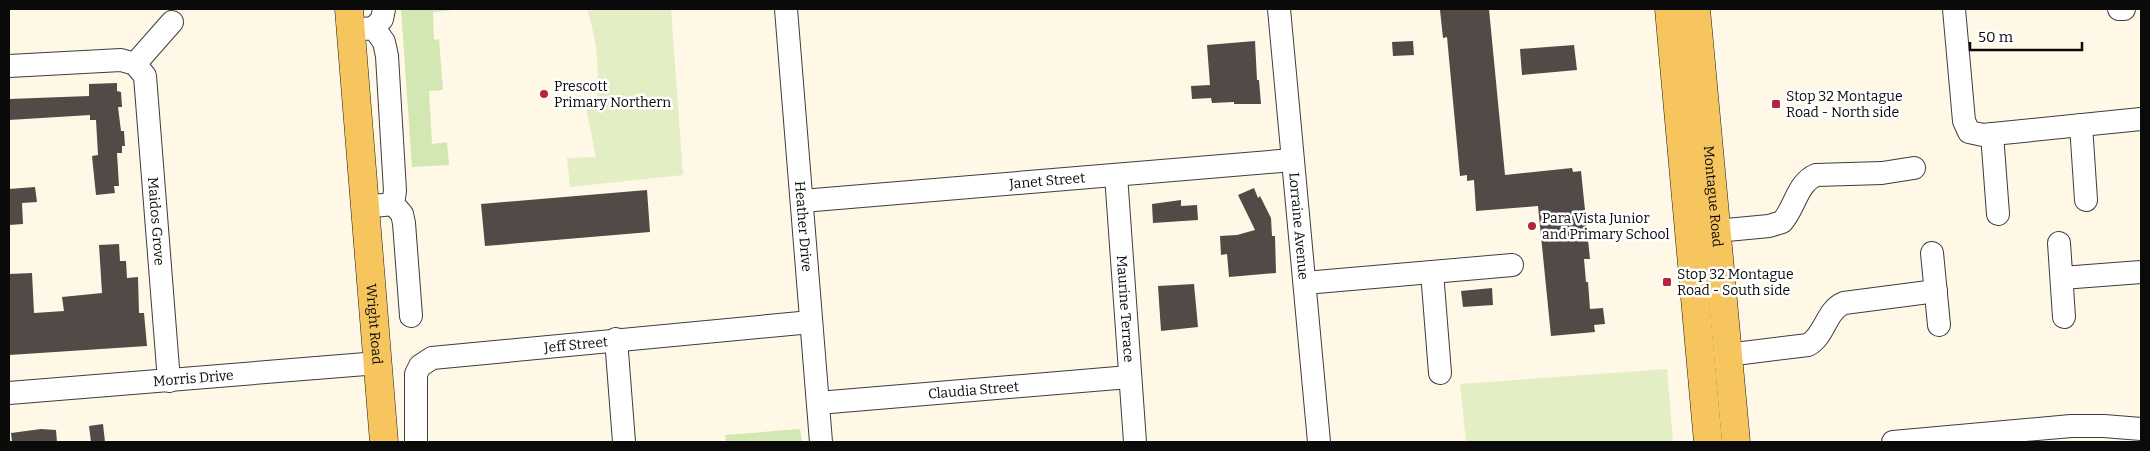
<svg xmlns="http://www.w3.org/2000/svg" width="2150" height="451" viewBox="0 0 2150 451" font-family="Bitter,serif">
<rect width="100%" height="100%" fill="#fff8e6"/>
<g fill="#d2e7b2">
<polygon points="401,9 466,9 433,12 434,40 439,39 443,90 429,91 432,144 447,142 449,165 412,167"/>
<polygon points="800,429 802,442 726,442 725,435"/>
</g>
<g fill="#e3eec4">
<path d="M587 9H671L683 175 570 187 567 158 596 157 586 108 597 106C599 70 598 44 587 9Z"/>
<polygon points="1667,369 1673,442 1466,442 1460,384"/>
</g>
<g fill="#524a46">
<polygon points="1489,9 1505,175 1572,168 1573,172 1581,171 1590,259 1584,259 1586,282 1588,282 1590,309 1603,308 1605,324 1594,325 1595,332 1551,336 1538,206 1476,211 1474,180 1467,181 1467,175 1460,176 1447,37 1443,38 1440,10"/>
<polygon points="1255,41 1257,80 1259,80 1261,104 1234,104 1234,102 1212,103 1211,98 1192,99 1191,86 1210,85 1207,45"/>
<polygon points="1413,41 1414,55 1393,56 1392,42"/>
<polygon points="1574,45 1577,70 1522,75 1520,49"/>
<polygon points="117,83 117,91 121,92 122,107 118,107 121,131 124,131 125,146 122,146 122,153 117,153 119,186 114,186 115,193 96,195 92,156 98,155 96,120 90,120 90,115 9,120 9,99 89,96 89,84"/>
<polygon points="35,187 37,202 22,203 23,224 9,225 9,189"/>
<polygon points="1254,188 1258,198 1260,196 1271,218 1272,236 1275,236 1276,273 1229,277 1227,254 1221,255 1220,236 1237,235 1255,230 1238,195"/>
<polygon points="647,190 650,232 485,246 481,204"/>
<polygon points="1181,200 1181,206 1197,205 1198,220 1153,223 1152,204"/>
<polygon points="119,244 120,261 126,261 127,278 138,277 139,313 144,313 147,346 9,355 9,274 32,273 34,313 64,311 62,297 102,293 99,245"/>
<polygon points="1194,284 1198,327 1161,331 1158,286"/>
<polygon points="1492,288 1493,305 1463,307 1461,291"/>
<polygon points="103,424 105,442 91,442 89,426"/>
<polygon points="41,429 56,430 57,442 12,442 11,433"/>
</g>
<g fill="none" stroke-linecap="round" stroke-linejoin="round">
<defs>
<g id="minor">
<path id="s1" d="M786 9 821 442"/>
<path id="s2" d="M1279 9 1319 442"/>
<polyline points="1954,9 1964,121 1969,132 1983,135 2141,119"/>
<polyline points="2119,9 2124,9"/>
<polyline points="374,28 382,19 384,9"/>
<polyline points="351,30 374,28 384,42 387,56 395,191 393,204 364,207"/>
<polyline points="135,64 172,22"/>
<path id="s3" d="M9 66 121 60 135 64 145 76 169 381"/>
<polyline points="2081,125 2086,200"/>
<polyline points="1992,134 1998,214"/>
<path id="s4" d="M1116 175 1135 442"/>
<path id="s5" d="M802 201 1292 160"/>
<polyline points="393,204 402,214 404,223 411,316"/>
<path d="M1716 231 1769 226 1782 222C1795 208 1797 183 1816 175L1882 173 1914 168"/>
<polyline points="2059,243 2064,317"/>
<polyline points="1932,253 1939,325"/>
<polyline points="1432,272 1440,373"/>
<polyline points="2062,278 2141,272"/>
<polyline points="1305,283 1512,265"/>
<polyline points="616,339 624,442"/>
<path d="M1727 355 1808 345C1825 336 1826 310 1844 303L1936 291"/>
<path id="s6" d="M9 393 378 363"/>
<path id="s7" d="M818 403 1129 377"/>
<path id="s8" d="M416 442V374L420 366 432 358 811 322"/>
<polyline points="1893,442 2071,426 2104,426 2141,429"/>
</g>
<g id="major">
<path id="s9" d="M349 9 384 442"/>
<polyline points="1669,9 1708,442"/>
<path id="s10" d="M1696 9 1736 442"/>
</g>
</defs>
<use href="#minor" stroke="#3d3d3d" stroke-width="24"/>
<use href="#major" stroke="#1b1b1b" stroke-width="29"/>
<use href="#minor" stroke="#fff" stroke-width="22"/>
<use href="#major" stroke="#f7c55e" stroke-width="28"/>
</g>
<g fill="#b62538" stroke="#fff" stroke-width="2">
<circle cx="544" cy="94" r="5"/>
<rect x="1771" y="99" width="10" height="10" rx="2.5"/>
<circle cx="1532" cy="226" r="5"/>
<rect x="1662" y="277" width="10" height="10" rx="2.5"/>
</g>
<g text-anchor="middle" stroke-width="5" stroke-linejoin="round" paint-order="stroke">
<g font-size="14" fill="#0a0a0a" stroke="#fff" text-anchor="start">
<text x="554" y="91">Prescott<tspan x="554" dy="16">Primary Northern</tspan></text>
<text x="1786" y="101">Stop 32 Montague<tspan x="1786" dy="16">Road - North side</tspan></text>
<text x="1542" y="223">Para Vista Junior<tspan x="1542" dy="16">and Primary School</tspan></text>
<text x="1677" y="279">Stop 32 Montague<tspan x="1677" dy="16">Road - South side</tspan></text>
</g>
<g font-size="14" fill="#0a0a0a" stroke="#fff">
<text dy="5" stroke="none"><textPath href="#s5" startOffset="246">Janet Street</textPath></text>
<text dy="5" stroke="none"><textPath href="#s10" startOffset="188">Montague Road</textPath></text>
<text dy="5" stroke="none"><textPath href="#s3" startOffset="288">Maidos Grove</textPath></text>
<text dy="5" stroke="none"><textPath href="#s1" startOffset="218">Heather Drive</textPath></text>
<text dy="5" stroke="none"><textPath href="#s2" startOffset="218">Lorraine Avenue</textPath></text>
<text dy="5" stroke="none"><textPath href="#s4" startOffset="134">Maurine Terrace</textPath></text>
<text dy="5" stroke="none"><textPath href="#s9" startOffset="316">Wright Road</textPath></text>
<text dy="5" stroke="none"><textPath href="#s8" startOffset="236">Jeff Street</textPath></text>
<text dy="5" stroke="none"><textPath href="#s6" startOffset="185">Morris Drive</textPath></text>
<text dy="5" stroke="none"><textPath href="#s7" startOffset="156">Claudia Street</textPath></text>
</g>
</g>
<rect width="2150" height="451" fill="none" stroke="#0a0a0a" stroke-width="20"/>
<path d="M1970 42v8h112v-8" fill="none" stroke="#0a0a0a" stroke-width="2.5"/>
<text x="1978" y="42" font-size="15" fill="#0a0a0a" stroke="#ffffff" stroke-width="4" paint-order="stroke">50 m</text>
</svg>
